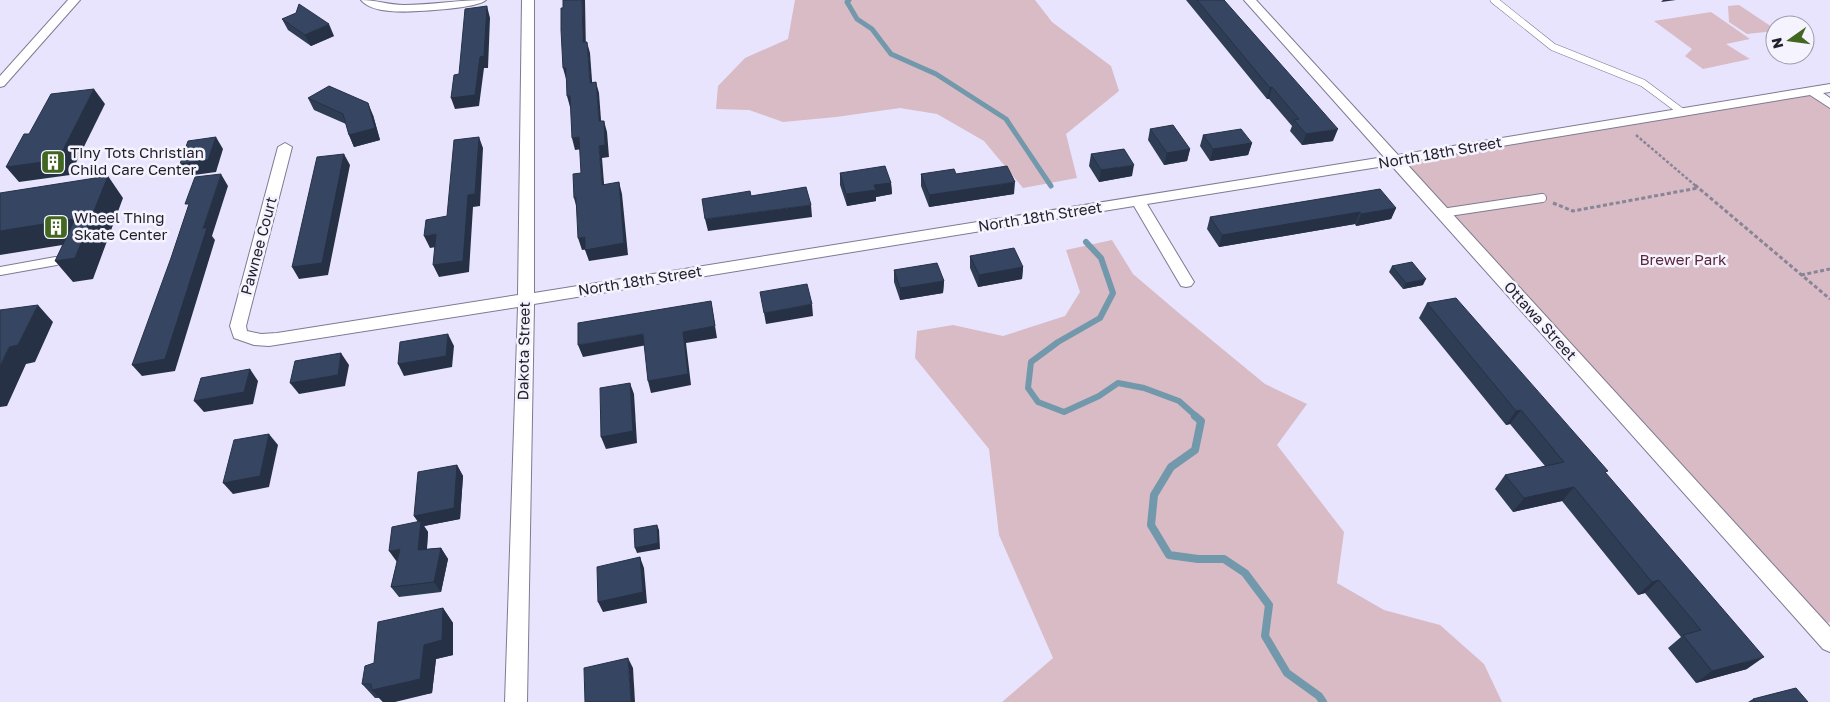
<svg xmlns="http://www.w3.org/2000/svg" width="1830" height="702" viewBox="0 0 1830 702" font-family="'Golos Text',sans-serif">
<rect width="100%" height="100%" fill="#e8e4fe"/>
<g fill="#d8bbc4">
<polygon points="795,0 1035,0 1052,22 1111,66 1119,91 1066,134 1077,178 1023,188 984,141 937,114 900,108 836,117 783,122 749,110 716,109 718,86 745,58 788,39"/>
<polygon points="1739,5 1775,29 1775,31 1747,34 1729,22 1728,6"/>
<polygon points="1711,12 1750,39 1726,44 1750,59 1703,69 1685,56 1692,49 1654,21"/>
<polygon points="1811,90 1830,104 1830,622 1816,626 1394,160"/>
<polygon points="1112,240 1133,274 1180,314 1265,384 1307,404 1277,445 1344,532 1337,583 1384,610 1440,625 1484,664 1502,702 1002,702 1053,658 999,535 989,449 915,358 917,331 953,325 1003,336 1065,316 1080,292 1066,250"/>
</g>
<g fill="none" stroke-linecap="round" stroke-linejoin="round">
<polyline stroke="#7198ab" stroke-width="5" points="849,0 847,2 857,19 872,29 891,54 936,74 1006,119 1051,186"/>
<polyline stroke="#7198ab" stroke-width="6" points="1086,242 1101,258 1113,293 1100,318 1058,342 1031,362 1028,388 1038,402 1064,412 1099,396 1118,383 1144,388 1179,401 1197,417"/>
<polyline stroke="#7198ab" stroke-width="8" points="1195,416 1201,421 1195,450 1171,467 1154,495 1151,525 1169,555 1198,559 1224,559 1245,573 1269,605 1265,636 1287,673 1319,696 1323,702"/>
<defs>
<polyline id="service-far1" points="1494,0 1553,47 1643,83 1682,112"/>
<g id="service">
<polyline points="1442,213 1542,198"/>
<polyline points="0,271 56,261"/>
</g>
<g id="minor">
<polygon points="68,0 80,0 4,86 0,87 0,76"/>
<path d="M361 0C376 0 389 5 404 5 431 5 458 0 486 0 477 9 405 13 390 11 379 10 368 8 361 0Z"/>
<polygon points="522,0 534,0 534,293 1384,157 1244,0 1256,0 1398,155 1830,84 1830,92 1823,93 1830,98 1830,108 1810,95 1405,162 1830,627 1830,652 1823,649 1391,165 1147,204 1194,282 1191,286 1186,287 1181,286 1134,206 534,304 527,702 505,702 518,307 269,346 254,345 234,338 230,326 278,147 285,143 292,147 246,326 247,331 261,334 277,333 518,295"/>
</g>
</defs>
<use href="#service-far1" stroke="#7e7a91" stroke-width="8"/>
<use href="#service" stroke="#7e7a91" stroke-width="10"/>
<use href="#minor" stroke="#7e7a91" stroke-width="2"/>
<polyline stroke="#888597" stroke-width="2.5" stroke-dasharray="3 2" stroke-linecap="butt" points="1636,135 1697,187"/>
<g stroke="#888597" stroke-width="3" stroke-dasharray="4 2.5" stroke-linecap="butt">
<polyline points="1695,185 1830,299"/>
<polyline points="1553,203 1573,211 1698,188"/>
<polyline points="1801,275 1830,269"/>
</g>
<use href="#service-far1" stroke="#fff" stroke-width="7"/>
<use href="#service" stroke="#fff" stroke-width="8"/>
<use href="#minor" fill="#fff" fill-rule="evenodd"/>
</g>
<g fill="#2e3c54">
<polygon points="1186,0 1224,0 1333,141 1302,145 1290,131 1292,126 1269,99 1267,99"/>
<polygon points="282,19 334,36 311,46 288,30"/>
<polygon points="308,98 373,115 380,140 354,147 349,135 346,124 314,110"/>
<polygon points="1150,129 1190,149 1187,161 1164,165 1148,140"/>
<polygon points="1203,135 1252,143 1248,155 1210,161 1200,146"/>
<polygon points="1091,154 1132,176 1099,182 1089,166"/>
<polygon points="840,173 891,183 892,194 876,197 876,201 847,206 840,185"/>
<polygon points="921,174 956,174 1014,194 929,207 921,186"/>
<polygon points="1396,208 1391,219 1356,226 1355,224 1219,247 1207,229 1210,217"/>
<polygon points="970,256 1023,267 1022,279 978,287 970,268"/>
<polygon points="1392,266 1423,285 1403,289 1389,272"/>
<polygon points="894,270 944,281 943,293 900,300 894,282"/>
<polygon points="1427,303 1606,474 1747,669 1696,683 1668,648 1681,637 1645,593 1638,595 1562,501 1513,512 1495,489 1505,475 1545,466 1510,424 1506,425 1419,318"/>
<polygon points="457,465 463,476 460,519 424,526 428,532 427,549 441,548 448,559 441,592 399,597 391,587 397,562 418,522 414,516"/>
<polygon points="443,608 453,623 453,655 436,659 432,693 383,702 379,698 375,698 362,684 374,663"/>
<polygon points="1753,699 1808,702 1748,702"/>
</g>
<g fill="#263145">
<polygon points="582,0 585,0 586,54 583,42"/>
<polygon points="1663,0 1676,0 1661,2"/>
<polygon points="487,6 490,18 488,68 484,68 479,106 455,109 451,98"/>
<polygon points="329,24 334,36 311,46 305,35"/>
<polygon points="587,42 590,53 593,94 590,83"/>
<polygon points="563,68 566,68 566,79"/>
<polygon points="596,82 599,93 602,133 599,121"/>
<polygon points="1272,87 1269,99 1267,99 1270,88"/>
<polygon points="94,89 105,104 70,175 19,182 6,167"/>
<polygon points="567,96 570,96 574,107 570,107"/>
<polygon points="368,103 373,115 380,140 354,147 349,135"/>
<polygon points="604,121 607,132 609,157 602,158 605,196 602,185 599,146"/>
<polygon points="1338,129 1333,141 1302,145 1306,134"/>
<polygon points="216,137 223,149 216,172 187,176 180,164"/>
<polygon points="479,137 483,148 480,206 473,207 469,272 439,277 433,265 468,195"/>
<polygon points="579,137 583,149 575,150 572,138"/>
<polygon points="1252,143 1248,155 1210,161 1213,149"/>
<polygon points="1190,149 1187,161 1164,165 1167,153"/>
<polygon points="344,154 350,165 328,275 299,279 292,267"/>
<polygon points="1134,165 1132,176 1099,182 1101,170"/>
<polygon points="221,174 228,186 212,236 215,240 175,371 142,376 132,365 203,228"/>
<polygon points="108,176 123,198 93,279 73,282 55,261 81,242 0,255 0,231"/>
<polygon points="619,182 622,194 628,255 589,261 585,250"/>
<polygon points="1015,182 1014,194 929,207 929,195"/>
<polygon points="891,183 892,194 876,197 876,201 847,206 846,194 874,185"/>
<polygon points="576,197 577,209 574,198"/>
<polygon points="811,205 812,217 708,231 705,219"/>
<polygon points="1396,208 1391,219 1356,226 1361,214"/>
<polygon points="1360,212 1355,224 1219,247 1222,235"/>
<polygon points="436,234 442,246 430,248 424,236"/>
<polygon points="585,237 588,249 582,250 578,238"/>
<polygon points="1023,267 1022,279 978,287 979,275"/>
<polygon points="1426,279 1423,285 1403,289 1406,283"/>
<polygon points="944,281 943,293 900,300 900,288"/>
<polygon points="711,301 717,338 686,343 691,385 651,393 648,381 683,332"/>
<polygon points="812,304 813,316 766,324 764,313"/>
<polygon points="38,305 53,322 35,362 26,364 7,406 0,407 0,366 9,347"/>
<polygon points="448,334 454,346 452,367 404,376 398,364"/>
<polygon points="643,334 647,345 583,357 578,345"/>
<polygon points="341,353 349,365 345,386 299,394 290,383"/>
<polygon points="250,369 258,381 253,404 204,412 194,401"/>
<polygon points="630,383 634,394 637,443 606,449 601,437"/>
<polygon points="1521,410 1510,424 1506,425 1516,411"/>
<polygon points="269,434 278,445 269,487 233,494 223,483"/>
<polygon points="457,465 463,476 460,519 424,526 428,532 426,561 418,550 421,525 414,516"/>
<polygon points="1574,487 1562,501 1513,512 1524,498"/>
<polygon points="657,525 659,530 660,549 637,553 635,548"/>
<polygon points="441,548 448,559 441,592 434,582"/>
<polygon points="400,549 408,560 397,562 389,551"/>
<polygon points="640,557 644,568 647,603 603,612 598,602"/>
<polygon points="1659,580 1645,593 1638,595 1652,582"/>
<polygon points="443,608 453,623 453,655 436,659 432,693 395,702 383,702 372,690 424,645"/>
<polygon points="1764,657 1747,669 1696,683 1712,671"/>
<polygon points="628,658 633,668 635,702 631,702"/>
</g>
<g fill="#364662" stroke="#263145">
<polygon points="563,0 582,0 583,42 587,42 590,83 596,82 599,121 604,121 605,145 599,146 602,185 619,182 624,243 585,250 585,237 578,238 576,197 574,198 573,174 581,173 579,137 572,138 570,96 567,96 566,68 563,68 561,30 561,8 563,8"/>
<polygon points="1197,0 1224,0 1338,129 1306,134 1294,120 1299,119 1272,87 1270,88"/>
<polygon points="299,4 329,24 305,35 282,19 296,13"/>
<polygon points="487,6 484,56 480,57 475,95 451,98 454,75 459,74 465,9"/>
<polygon points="329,86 368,103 375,128 349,135 343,114 308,98"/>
<polygon points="94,89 58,160 6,167 24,134 29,134 51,94"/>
<polygon points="1173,125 1190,149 1167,153 1150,129"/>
<polygon points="1241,129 1252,143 1213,149 1203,135"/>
<polygon points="216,137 208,160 180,164 188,141"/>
<polygon points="479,137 475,194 468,195 463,261 433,265 436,234 424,236 426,220 447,216 454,140"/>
<polygon points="1124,149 1134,165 1101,170 1091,154"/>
<polygon points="344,154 322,263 292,267 317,157"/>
<polygon points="885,166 891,183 874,185 876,190 846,194 840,173"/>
<polygon points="1007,166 1015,182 929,195 921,174 954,169 956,174"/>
<polygon points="221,174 203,228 207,228 165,359 132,365 171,258 189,204 185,204 195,177"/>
<polygon points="108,176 75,258 55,261 75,219 0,231 0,193"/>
<polygon points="806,187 811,205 705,219 702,199 750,191 751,196"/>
<polygon points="1380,189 1396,208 1361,214 1360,212 1222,235 1210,217"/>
<polygon points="1014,248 1023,267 979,275 970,256"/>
<polygon points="1412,262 1426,279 1406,283 1392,266"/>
<polygon points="937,263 944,281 900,288 894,270"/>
<polygon points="807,284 812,304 764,313 760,292"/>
<polygon points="1456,298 1608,471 1605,472 1764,657 1712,671 1683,635 1701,630 1659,580 1652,582 1574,487 1524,498 1505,475 1564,462 1521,410 1516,411 1427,303"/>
<polygon points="711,301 715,326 683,332 688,374 648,381 643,334 578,345 578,323"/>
<polygon points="38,305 18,345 9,347 0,366 0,310"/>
<polygon points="448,334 446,356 398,364 400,342"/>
<polygon points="341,353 338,375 290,383 295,361"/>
<polygon points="250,369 244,392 194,401 201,378"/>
<polygon points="630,383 633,431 601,437 600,388"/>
<polygon points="269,434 260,476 223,483 234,440"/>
<polygon points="457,465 454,508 414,516 418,472"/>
<polygon points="421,521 418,550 441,548 434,582 391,587 400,549 389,551 392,527"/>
<polygon points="657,525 658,543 635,548 634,529"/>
<polygon points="640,557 643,592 598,602 597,567"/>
<polygon points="443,608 442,640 424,645 420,679 372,690 371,684 362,684 365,666 374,663 378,622"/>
<polygon points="628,658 631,702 585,702 584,668"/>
<polygon points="1796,688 1808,702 1756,702 1753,699"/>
</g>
<defs>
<symbol id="building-square" viewBox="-11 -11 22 22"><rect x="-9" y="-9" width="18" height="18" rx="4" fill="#426720" stroke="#f5f3fe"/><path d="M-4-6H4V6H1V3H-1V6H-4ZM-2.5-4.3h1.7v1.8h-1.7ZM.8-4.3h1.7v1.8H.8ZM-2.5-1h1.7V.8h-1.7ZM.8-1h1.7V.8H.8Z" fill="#fff"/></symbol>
</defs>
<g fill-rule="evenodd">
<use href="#building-square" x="39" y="148" width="28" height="28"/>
<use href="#building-square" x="42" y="213" width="28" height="28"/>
</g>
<g text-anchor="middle" stroke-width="5" stroke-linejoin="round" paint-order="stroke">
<g font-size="15" fill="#211f29" stroke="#f5f3fe" text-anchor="start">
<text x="70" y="158">Tiny Tots Christian<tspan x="70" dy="17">Child Care Center</tspan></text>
<text x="74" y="223">Wheel Thing<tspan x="74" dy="17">Skate Center</tspan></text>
</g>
<g font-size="15" fill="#211f29" stroke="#f5f3fe">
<text transform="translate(1440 153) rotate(-10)" y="5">North 18th Street</text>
<text transform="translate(1040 217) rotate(-9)" y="5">North 18th Street</text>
<text transform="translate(259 246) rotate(-75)" y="5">Pawnee Court</text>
<text transform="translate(640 281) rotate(-9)" y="5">North 18th Street</text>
<text transform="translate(1540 321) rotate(48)" y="5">Ottawa Street</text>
<text transform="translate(524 351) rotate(-89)" y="5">Dakota Street</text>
</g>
<g font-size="15" fill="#5c273c" stroke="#f5f3fe">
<text x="1683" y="265">Brewer Park</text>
</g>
</g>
<g transform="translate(1790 40) rotate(256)"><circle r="24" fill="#f5f3fe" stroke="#a09ea9"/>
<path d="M0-4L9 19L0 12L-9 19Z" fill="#426720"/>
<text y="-8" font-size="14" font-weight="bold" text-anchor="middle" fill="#211f29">N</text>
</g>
</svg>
